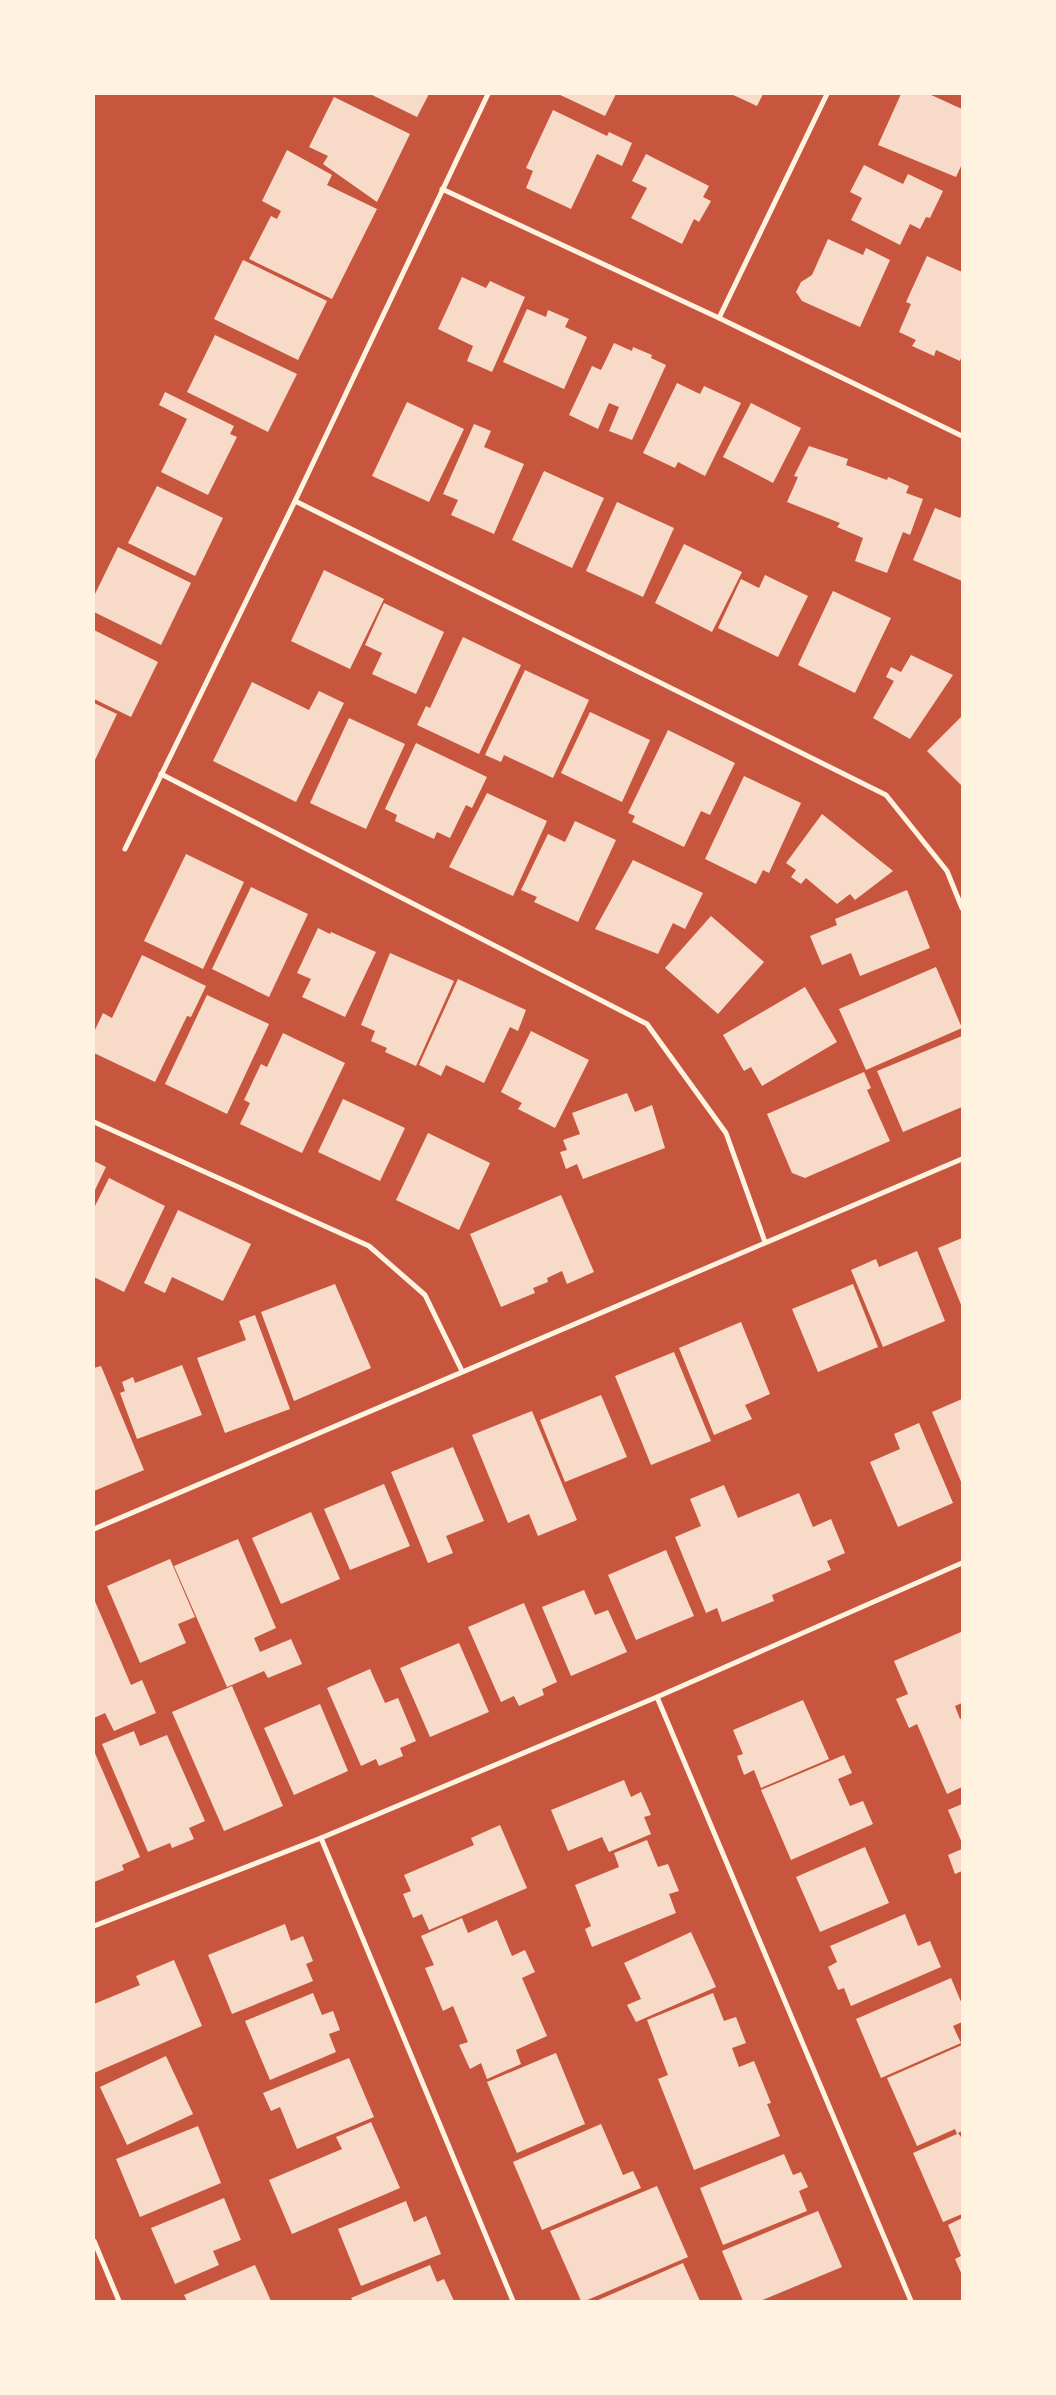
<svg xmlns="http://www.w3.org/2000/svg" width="1056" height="2395" viewBox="0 0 1056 2395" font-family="'PT Serif',serif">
<rect width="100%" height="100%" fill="#c8553d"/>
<g fill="#f7dbc8">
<polygon points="370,94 429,94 417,117"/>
<polygon points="558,94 616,94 605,116"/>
<polygon points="731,94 763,94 757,106"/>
<polygon points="901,94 929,94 962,109 962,164 956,177 878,145"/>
<polygon points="334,97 410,134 377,202 323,164 328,156 309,147"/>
<polygon points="553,110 607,136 609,132 632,143 622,166 597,154 571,209 526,188 533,171 526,168"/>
<polygon points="287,150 332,175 327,185 377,209 332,299 249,259 271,216 277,219 281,211 262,201"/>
<polygon points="646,154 709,186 703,197 711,201 699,222 694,219 682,244 631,218 647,188 632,181"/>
<polygon points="864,165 903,184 908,174 943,191 930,218 926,217 920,229 910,224 900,245 851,220 862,198 850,192"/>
<polygon points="828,239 863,255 866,248 890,260 860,327 802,301 796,292 801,282 812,275"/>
<polygon points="927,256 962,272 962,355 960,361 936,350 934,356 912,346 916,340 899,332 911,304 906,302"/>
<polygon points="243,260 327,301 298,360 214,319"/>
<polygon points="462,277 486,288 490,281 525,297 492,372 467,361 473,346 438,329"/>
<polygon points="527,309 546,317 548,310 569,319 565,327 587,337 564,389 503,362"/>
<polygon points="215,335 297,374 268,432 187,392"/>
<polygon points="614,343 632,351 633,347 652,355 651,358 666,365 632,440 609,431 619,407 609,403 598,429 569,415 592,366 601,370"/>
<polygon points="677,383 700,394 704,386 741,403 705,476 678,462 675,468 643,453"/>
<polygon points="165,392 234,426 230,434 237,437 208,495 161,472 187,419 159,405"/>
<polygon points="407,402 464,429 429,502 372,476"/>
<polygon points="751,403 801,428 773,483 723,457"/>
<polygon points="474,424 491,431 484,447 524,464 494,534 451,515 458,500 443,494"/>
<polygon points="809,446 848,459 846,465 860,470 887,480 888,477 909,486 906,493 923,499 910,535 903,532 887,573 855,561 863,538 837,527 840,523 787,502 798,477 794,476"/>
<polygon points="544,471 604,498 572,568 512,540"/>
<polygon points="157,486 223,518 195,576 128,543"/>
<polygon points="617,502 674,528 643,597 586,571"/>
<polygon points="935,508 960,518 962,514 962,581 913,560"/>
<polygon points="684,544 742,572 712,632 655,603"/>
<polygon points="118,547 191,583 161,645 94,612 94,596"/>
<polygon points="324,570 384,599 350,669 291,641"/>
<polygon points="765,575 808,596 778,657 718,628 741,579 759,588"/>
<polygon points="833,591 891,618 855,693 798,665"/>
<polygon points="384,603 444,632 416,694 372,674 382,653 365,645"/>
<polygon points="94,630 158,662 131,717 94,699"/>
<polygon points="463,637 521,665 479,754 417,725 426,706 430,708"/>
<polygon points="911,655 953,675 910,739 873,718 894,681 886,677 891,667 901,672"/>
<polygon points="525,670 589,700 553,778 504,755 501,762 485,755"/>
<polygon points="252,682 309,710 319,691 344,703 296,802 213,761"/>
<polygon points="94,703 117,714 94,762"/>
<polygon points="590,712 650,740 622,802 561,773"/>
<polygon points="962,716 962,786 927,751"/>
<polygon points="349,718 405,744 366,829 310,803"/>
<polygon points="668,730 735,763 710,815 701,811 684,847 632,822 635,816 628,813"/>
<polygon points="416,743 487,777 472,808 466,805 450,838 437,832 434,839 395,821 397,815 385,809"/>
<polygon points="744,776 801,803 769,873 763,870 756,884 705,859"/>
<polygon points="487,793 547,821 513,896 449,867"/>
<polygon points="822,814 893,871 855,900 850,894 837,904 806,878 801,884 791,877 796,870 786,863"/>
<polygon points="575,821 616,840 578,922 534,902 537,897 521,890 548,834 565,842"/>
<polygon points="186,854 244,882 203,969 144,941"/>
<polygon points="633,860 703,893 685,929 673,923 658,954 595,929"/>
<polygon points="251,887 308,914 269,997 212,969"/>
<polygon points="907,890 930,948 860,976 851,953 822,965 810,936 837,925 835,919"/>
<polygon points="711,916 764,962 718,1014 665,968"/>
<polygon points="318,928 330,934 331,932 376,952 345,1017 302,997 311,979 297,973"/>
<polygon points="390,953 454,981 416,1066 385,1052 387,1048 371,1041 375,1031 361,1025"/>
<polygon points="142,955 206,986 191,1017 187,1016 155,1082 94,1053 94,1032 103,1013 112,1018"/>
<polygon points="936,967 962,1028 866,1070 839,1009"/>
<polygon points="458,979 526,1010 518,1031 510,1027 484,1083 446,1065 441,1076 419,1065"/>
<polygon points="805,987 837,1042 762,1086 751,1067 744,1071 723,1035"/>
<polygon points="207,995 269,1024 227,1114 165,1084"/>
<polygon points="531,1031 589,1060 555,1128 518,1109 522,1103 501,1092"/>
<polygon points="283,1033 345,1063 302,1153 240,1124 250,1103 244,1100 261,1064 267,1067"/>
<polygon points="962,1036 962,1107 903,1132 877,1071"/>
<polygon points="864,1072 871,1088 867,1090 890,1141 805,1178 792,1173 767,1114"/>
<polygon points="627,1093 635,1112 652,1105 665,1148 583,1179 577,1164 566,1169 560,1152 567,1150 563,1140 580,1134 572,1113"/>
<polygon points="343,1099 405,1128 380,1181 318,1152"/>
<polygon points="428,1133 490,1163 459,1230 396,1200"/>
<polygon points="94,1161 106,1167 94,1192"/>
<polygon points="109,1178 165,1206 124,1292 94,1277 94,1208"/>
<polygon points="561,1195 594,1272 567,1284 562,1271 547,1278 548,1282 533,1288 535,1293 501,1307 470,1234"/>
<polygon points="178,1210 251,1244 223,1301 172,1277 165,1293 144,1283"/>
<polygon points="962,1238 962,1307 938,1248"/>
<polygon points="917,1251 945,1321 883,1347 851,1270 876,1259 879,1267"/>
<polygon points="335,1284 371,1368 294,1401 261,1312"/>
<polygon points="853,1284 878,1347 818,1372 792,1309"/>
<polygon points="255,1315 290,1409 225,1433 197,1358 246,1340 239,1321"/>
<polygon points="741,1322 770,1394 745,1405 752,1419 714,1435 679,1348"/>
<polygon points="674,1352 711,1441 651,1465 615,1376"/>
<polygon points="182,1365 202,1415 137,1439 120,1393 125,1391 122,1382 133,1377 135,1383"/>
<polygon points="101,1366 144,1470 94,1491 94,1368"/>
<polygon points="601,1395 627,1457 565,1482 540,1420"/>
<polygon points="962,1399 962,1484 932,1412"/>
<polygon points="532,1411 577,1520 538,1536 529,1514 508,1523 472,1435"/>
<polygon points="919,1423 953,1503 898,1527 870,1462 900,1449 894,1434"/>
<polygon points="453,1447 484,1521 446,1536 453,1553 428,1563 391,1472"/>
<polygon points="384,1484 410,1546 350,1570 324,1509"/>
<polygon points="724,1485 738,1518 799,1493 813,1527 831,1519 845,1553 827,1561 831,1570 772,1595 774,1601 722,1622 717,1608 706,1613 675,1537 701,1526 690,1499"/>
<polygon points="311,1512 340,1579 281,1604 252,1538"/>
<polygon points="238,1539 276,1628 254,1638 260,1652 291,1639 302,1664 268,1678 264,1671 227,1687 174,1566"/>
<polygon points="666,1550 694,1616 636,1640 608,1575"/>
<polygon points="170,1559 195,1617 178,1624 186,1643 140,1663 107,1586"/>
<polygon points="584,1590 595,1615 608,1610 627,1652 571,1676 542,1607"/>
<polygon points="94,1599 131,1685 142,1680 156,1713 114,1731 105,1713 94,1718"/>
<polygon points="524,1603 557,1682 542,1689 544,1695 519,1706 514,1696 501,1702 468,1627"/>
<polygon points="961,1632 962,1703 955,1706 960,1719 962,1718 962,1787 947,1794 917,1724 909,1728 896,1699 908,1694 894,1661"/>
<polygon points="459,1643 489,1712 430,1737 400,1668"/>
<polygon points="370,1669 385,1703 398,1698 416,1741 400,1748 403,1756 379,1766 376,1759 361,1766 327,1688"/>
<polygon points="232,1686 283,1806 224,1831 172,1712"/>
<polygon points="803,1700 829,1759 761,1788 754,1770 744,1775 737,1756 743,1754 733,1730"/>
<polygon points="320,1704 348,1771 294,1795 264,1728"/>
<polygon points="134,1731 140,1746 167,1735 205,1821 189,1828 194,1839 172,1848 170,1843 148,1852 102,1744"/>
<polygon points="94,1751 140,1857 122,1865 124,1870 94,1882"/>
<polygon points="844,1755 852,1773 838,1779 850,1806 863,1801 873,1824 791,1860 761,1790"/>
<polygon points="624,1780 631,1797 641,1792 651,1815 644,1817 651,1834 609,1852 602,1837 568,1851 551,1810"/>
<polygon points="962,1804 962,1843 948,1810"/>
<polygon points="500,1825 527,1888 429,1930 422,1914 413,1918 403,1894 411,1891 404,1875 474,1845 471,1838"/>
<polygon points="647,1840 658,1867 668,1864 679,1891 669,1894 676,1913 592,1947 585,1929 591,1926 575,1885 619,1867 614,1853"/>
<polygon points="865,1847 889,1903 820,1932 796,1877"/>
<polygon points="962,1849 962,1871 955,1874 948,1855"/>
<polygon points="905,1914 918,1946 930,1941 941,1967 851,2006 844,1988 838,1990 828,1967 837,1962 830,1946"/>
<polygon points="462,1918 468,1933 497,1920 512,1956 525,1950 535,1972 522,1978 547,2036 516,2050 521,2064 487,2079 481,2063 470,2069 459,2045 468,2042 453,2006 443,2011 425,1968 434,1965 421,1936"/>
<polygon points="285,1924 291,1941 303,1936 313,1961 306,1964 313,1981 232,2014 208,1955"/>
<polygon points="691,1932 716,1987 636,2022 627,2005 641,1999 624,1963"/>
<polygon points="174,1960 202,2026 94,2073 94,2004 140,1985 136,1976"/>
<polygon points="951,1978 962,2004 962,2022 953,2026 961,2043 881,2078 856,2019"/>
<polygon points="313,1993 322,2015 333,2011 340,2030 329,2034 336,2052 270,2080 245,2021"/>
<polygon points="713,1993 724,2021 736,2017 746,2043 732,2048 739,2067 754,2061 771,2103 767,2104 780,2136 694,2170 658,2079 668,2075 647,2020"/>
<polygon points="962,2045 962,2131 958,2133 961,2137 962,2136 962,2214 943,2222 913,2153 957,2134 955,2129 917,2146 887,2078"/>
<polygon points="556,2053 585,2124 517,2153 487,2082"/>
<polygon points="166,2056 193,2114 127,2145 100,2087"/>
<polygon points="349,2058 374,2117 297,2149 280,2107 271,2111 263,2093"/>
<polygon points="371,2122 400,2188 292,2234 269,2180 342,2149 336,2137"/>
<polygon points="601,2124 623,2175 633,2171 641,2188 542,2230 513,2162"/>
<polygon points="198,2126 221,2183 140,2217 116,2159"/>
<polygon points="784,2154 793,2175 801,2172 808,2187 799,2191 807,2211 723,2245 700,2188"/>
<polygon points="657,2186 688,2257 585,2301 581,2301 550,2231"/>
<polygon points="224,2198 241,2240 213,2251 219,2265 175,2284 151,2228"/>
<polygon points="406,2201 414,2222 426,2216 441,2254 361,2286 338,2229"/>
<polygon points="818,2211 842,2267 760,2301 743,2301 722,2251"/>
<polygon points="962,2218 962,2275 955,2259 961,2256 948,2225"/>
<polygon points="683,2263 700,2301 596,2301"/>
<polygon points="255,2265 271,2301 187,2301 184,2295"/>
<polygon points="430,2265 437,2282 444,2279 454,2301 353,2301 351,2298"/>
</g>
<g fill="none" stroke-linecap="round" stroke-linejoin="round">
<g stroke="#fff3e0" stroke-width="5">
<polyline points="442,189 719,318 962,436"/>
<polyline points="719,318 827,94"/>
<polyline points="295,501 886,795 947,871 962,908"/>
<polyline points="161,774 647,1024 726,1133 765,1242"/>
<polyline points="125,849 295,501 488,94"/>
<polyline points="94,1122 369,1246 425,1295 462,1371"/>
<polyline points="94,1529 962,1159"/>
<polyline points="657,1697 911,2301"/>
<polyline points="321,1838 513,2301"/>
<polyline points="94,1926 321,1838 657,1697 962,1563"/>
<polyline points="94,2241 119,2301"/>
</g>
</g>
<rect width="1056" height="2395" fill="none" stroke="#fff3e0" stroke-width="190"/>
</svg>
